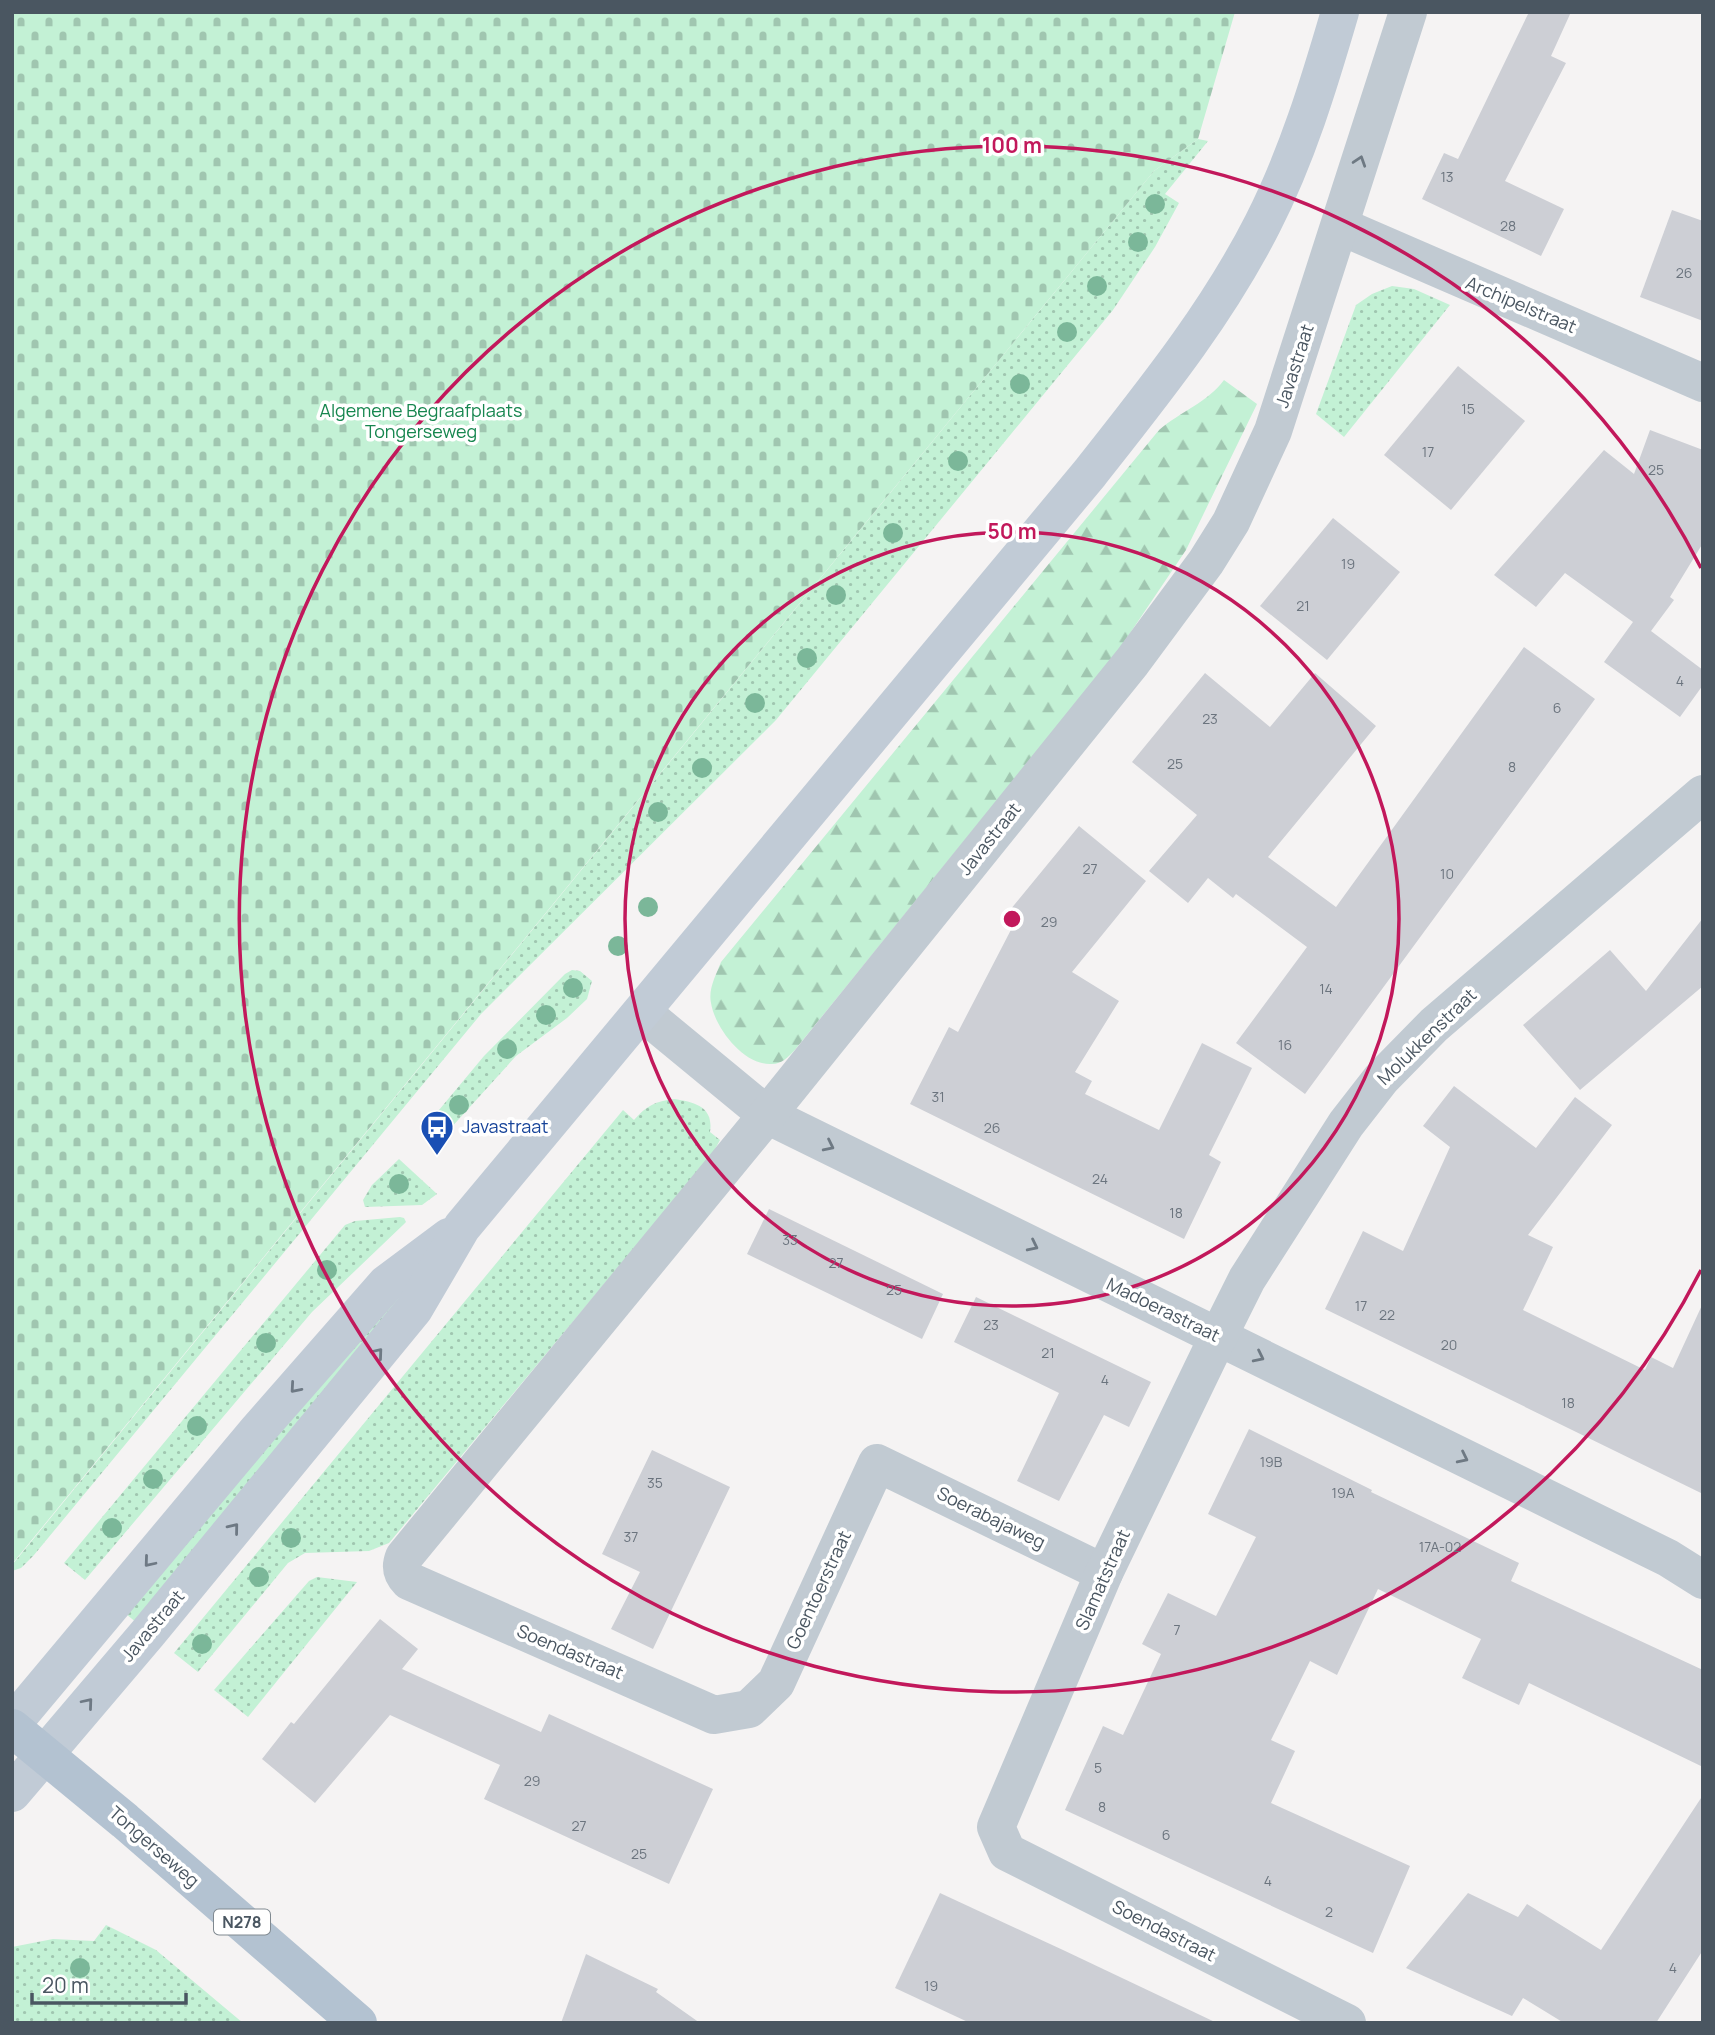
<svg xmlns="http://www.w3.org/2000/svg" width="1715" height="2035" viewBox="0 0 1715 2035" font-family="Manrope,sans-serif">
<defs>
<pattern id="grass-dots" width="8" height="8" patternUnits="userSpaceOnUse" patternTransform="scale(1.75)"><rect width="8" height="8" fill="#c3f1d5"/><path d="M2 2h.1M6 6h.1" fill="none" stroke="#a0c6b0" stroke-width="1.8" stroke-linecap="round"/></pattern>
<pattern id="forest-firs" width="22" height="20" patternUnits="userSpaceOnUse" patternTransform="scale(1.75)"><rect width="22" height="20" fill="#c3f1d5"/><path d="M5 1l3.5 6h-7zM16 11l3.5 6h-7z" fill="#a0c6b0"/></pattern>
<pattern id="cemetery-stones" width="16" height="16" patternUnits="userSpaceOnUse" patternTransform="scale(1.75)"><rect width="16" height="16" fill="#c3f1d5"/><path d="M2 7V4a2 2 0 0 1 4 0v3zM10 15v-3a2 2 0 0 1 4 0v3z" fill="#a0c6b0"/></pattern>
</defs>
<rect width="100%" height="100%" fill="#f5f3f3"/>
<g fill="url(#grass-dots)">
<polygon points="1198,139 1208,141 1165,194 1179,203 1155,247 1113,310 776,720 481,1014 34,1555 21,1568 12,1571 12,1565 1154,171"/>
<polygon points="1392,286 1414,289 1450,305 1344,437 1316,414 1356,305 1372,294"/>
<polygon points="572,970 580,971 592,981 587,999 567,1018 516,1056 449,1130 434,1116 484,1056 565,974"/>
<path d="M674 1099C695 1102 714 1107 710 1132L720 1140 713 1153 389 1543 369 1551 305 1553 288 1563 198 1672 174 1653 623 1110 634 1120C646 1106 656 1101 674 1099Z"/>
<polygon points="399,1159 437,1194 422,1205 365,1207 363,1200 372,1185"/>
<polygon points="400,1217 404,1218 406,1222 403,1225 312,1312 85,1580 64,1563 345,1225 355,1221"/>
<polygon points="414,1280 137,1623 126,1614 277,1430"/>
<polygon points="317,1577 357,1582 248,1717 214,1690 309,1581"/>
<polygon points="106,1925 156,1950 243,2023 12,2023 12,1947 53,1939 94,1941"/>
</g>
<path fill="url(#forest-firs)" d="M1224 380 1257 404 1186 550 1118 651 794 1051C788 1057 782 1064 772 1064 744 1066 715 1028 711 1003 708 989 716 975 721 962L1159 430C1180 412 1208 402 1224 380Z"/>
<polygon fill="url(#cemetery-stones)" points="12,12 1235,12 1198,139 1154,171 12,1564"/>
<g fill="#cdcfd5">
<polygon points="1529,12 1571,12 1551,56 1566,63 1505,181 1564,209 1541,256 1422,199 1444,153 1458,159"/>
<polygon points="1672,210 1703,221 1703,321 1640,297"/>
<polygon points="1458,366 1525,421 1451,510 1384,455"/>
<polygon points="1650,430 1703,450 1703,543 1670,597 1674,600 1651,631 1703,670 1703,685 1680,717 1604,662 1633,622 1565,573 1536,607 1494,575 1604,450 1634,474"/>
<polygon points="1333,518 1400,572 1327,660 1260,606"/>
<polygon points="1524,647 1595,699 1305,1094 1236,1043 1307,947 1236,894 1233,898 1208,878 1188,903 1149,871 1197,815 1132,762 1205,673 1270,727 1315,673 1376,726 1268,857 1336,907"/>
<polygon points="1079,826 1146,881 1072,972 1119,1001 1075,1072 1092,1081 1085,1094 1159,1130 1202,1043 1252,1068 1209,1155 1221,1162 1184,1239 910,1104 949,1027 958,1032 1015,922 1006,915"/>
<polygon points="1703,918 1703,986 1580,1090 1523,1025 1610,950 1646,991"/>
<polygon points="1454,1086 1536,1148 1575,1097 1612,1125 1528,1235 1553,1247 1523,1310 1645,1370 1651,1357 1673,1368 1703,1303 1703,1494 1325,1309 1363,1231 1403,1251 1450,1147 1423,1126"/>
<polygon points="769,1209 943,1294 922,1339 747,1254"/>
<polygon points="976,1297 1151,1382 1129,1427 1104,1415 1059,1501 1017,1481 1059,1393 954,1342"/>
<polygon points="1249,1429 1372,1490 1371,1492 1519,1563 1511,1581 1703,1670 1703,1767 1529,1683 1519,1705 1462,1678 1481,1639 1378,1589 1337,1675 1310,1661 1271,1740 1295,1751 1271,1803 1410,1866 1373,1953 1065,1810 1103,1726 1123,1735 1161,1654 1142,1644 1168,1593 1216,1616 1256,1537 1208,1514"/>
<polygon points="652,1450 730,1487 653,1649 611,1629 640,1572 602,1554"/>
<polygon points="380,1619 418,1649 402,1669 541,1732 549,1714 713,1789 669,1884 484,1799 500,1765 390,1715 315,1803 262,1759 291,1722 294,1724"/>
<polygon points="1703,1795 1703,1950 1656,2023 1564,2023 1523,1998 1512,2016 1406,1968 1468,1893 1518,1917 1527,1904 1601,1950"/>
<polygon points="940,1893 1063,1950 1217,2023 970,2023 895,1988"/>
<polygon points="586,1954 658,1989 656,1992 700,2023 561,2023"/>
</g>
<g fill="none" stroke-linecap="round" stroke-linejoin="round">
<g stroke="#c1cad2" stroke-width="38">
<polyline points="1340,226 1703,383"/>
<polyline points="642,1012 767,1115 1668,1558 1703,1580"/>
<path d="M1104 1573 877 1463 776 1683 749 1709 714 1715 409 1581C402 1574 400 1567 404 1557L767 1115 1132 662 1206 562 1231 522 1273 431 1408 12"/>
<polyline points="1347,2023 1007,1852 996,1827 1104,1573 1218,1337 1247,1279 1346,1124 1381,1079 1434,1025 1703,794"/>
</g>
<g stroke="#c1cbd6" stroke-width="38">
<polyline points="12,1724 258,1430 386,1284 449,1237"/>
<path d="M12 1793 148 1633 414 1309 462 1227 1090 473C1153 393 1217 314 1263 223 1297 156 1319 84 1340 12"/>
</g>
<polyline stroke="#b3c2d1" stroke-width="38" points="12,1728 125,1821 358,2023"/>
</g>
<g fill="#7bb799">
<circle cx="1155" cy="204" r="10"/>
<circle cx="1138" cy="242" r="10"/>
<circle cx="1097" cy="286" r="10"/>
<circle cx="1067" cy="332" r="10"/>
<circle cx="1020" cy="384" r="10"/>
<circle cx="958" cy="461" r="10"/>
<circle cx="893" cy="533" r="10"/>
<circle cx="836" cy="595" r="10"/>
<circle cx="807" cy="658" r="10"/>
<circle cx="755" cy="703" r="10"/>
<circle cx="702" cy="768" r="10"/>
<circle cx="658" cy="812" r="10"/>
<circle cx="648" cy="907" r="10"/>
<circle cx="618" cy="946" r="10"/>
<circle cx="573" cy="988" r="10"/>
<circle cx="546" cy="1015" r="10"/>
<circle cx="507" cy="1049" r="10"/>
<circle cx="459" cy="1105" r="10"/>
<circle cx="399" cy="1184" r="10"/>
<circle cx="327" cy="1270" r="10"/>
<circle cx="266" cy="1343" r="10"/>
<circle cx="197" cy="1426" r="10"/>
<circle cx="153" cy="1479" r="10"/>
<circle cx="112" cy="1528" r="10"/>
<circle cx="291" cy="1538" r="10"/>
<circle cx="259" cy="1577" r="10"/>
<circle cx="202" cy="1644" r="10"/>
<circle cx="80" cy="1968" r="10"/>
</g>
<defs><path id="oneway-chevron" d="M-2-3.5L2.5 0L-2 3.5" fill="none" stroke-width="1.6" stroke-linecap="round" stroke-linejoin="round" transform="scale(1.75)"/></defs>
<g stroke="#6e7983">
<use href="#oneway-chevron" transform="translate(1360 161) rotate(-72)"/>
<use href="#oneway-chevron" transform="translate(829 1146) rotate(26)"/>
<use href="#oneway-chevron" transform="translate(1033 1246) rotate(26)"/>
<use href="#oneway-chevron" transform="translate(1259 1357) rotate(26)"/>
<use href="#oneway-chevron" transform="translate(1463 1458) rotate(26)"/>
</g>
<g stroke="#6e7984">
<use href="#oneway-chevron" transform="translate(378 1353) rotate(-50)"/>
<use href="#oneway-chevron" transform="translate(295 1388) rotate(131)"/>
<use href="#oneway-chevron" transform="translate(234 1528) rotate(-51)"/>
<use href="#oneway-chevron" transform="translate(149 1562) rotate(130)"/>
<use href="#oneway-chevron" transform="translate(88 1703) rotate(-50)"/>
</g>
<g fill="none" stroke="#c2185b" stroke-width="3.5">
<circle cx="1012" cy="919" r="387"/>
<path d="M1701 1270A773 773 0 1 1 1701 568"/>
</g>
<defs>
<symbol id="bus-pin" viewBox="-11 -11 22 30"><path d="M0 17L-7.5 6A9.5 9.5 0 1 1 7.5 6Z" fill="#1a4fb4" stroke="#fff"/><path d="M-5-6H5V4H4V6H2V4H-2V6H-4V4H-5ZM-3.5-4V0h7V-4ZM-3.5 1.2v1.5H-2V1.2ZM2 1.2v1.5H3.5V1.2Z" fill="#fff"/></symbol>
</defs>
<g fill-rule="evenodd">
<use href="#bus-pin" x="418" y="1108" width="38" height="52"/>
</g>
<g text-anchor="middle" stroke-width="7" stroke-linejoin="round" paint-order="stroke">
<g font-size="14" fill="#6b747e">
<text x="1447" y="182">13</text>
<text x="1508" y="231">28</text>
<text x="1684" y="278">26</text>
<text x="1468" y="414">15</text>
<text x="1428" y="457">17</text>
<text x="1656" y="475">25</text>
<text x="1348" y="569">19</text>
<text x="1303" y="611">21</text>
<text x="1680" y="686">4</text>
<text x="1557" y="713">6</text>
<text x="1210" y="724">23</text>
<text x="1175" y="769">25</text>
<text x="1512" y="772">8</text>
<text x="1090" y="874">27</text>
<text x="1447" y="879">10</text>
<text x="1049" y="927">29</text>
<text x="1326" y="994">14</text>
<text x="1285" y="1050">16</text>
<text x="938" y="1102">31</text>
<text x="992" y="1133">26</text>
<text x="1100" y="1184">24</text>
<text x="1176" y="1218">18</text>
<text x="790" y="1245">33</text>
<text x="836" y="1268">27</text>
<text x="894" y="1295">25</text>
<text x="1361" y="1311">17</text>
<text x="1387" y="1320">22</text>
<text x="991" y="1330">23</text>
<text x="1449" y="1350">20</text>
<text x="1048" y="1358">21</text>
<text x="1105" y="1385">4</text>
<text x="1568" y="1408">18</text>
<text x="1271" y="1467">19B</text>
<text x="655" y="1488">35</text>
<text x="1343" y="1498">19A</text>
<text x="631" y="1542">37</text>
<text x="1440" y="1552">17A-02</text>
<text x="1177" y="1635">7</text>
<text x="1098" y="1773">5</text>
<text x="532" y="1786">29</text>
<text x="1102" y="1812">8</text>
<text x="579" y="1831">27</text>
<text x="1166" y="1840">6</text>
<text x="639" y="1859">25</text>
<text x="1268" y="1886">4</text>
<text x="1329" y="1917">2</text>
<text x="1673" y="1973">4</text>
<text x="931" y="1991">19</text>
</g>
<rect fill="#fff" stroke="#808990" stroke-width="2" x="214" y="1909.5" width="56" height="25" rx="5"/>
<g font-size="16" font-weight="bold" fill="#4a5661">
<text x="242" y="1928">N278</text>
</g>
<g font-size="18" fill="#4a5661" stroke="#fff">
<text transform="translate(1521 305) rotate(23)" y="6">Archipelstraat</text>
<text transform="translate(1295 366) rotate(-72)" y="6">Javastraat</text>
<text transform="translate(990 839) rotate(-51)" y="6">Javastraat</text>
<text transform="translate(1427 1037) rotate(-44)" y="6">Molukkenstraat</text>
<text transform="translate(1163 1310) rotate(26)" y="6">Madoerastraat</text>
<text transform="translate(991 1518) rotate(26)" y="6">Soerabajaweg</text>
<text transform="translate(1103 1580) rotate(-66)" y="6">Slamatstraat</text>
<text transform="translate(819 1590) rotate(-65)" y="6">Goentoerstraat</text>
<text transform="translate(153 1626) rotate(-50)" y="6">Javastraat</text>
<text transform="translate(570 1652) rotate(23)" y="6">Soendastraat</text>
<text transform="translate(154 1847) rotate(41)" y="6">Tongerseweg</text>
<text transform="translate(1164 1931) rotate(27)" y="6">Soendastraat</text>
</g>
<g font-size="18" fill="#17864f" stroke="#fff">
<text x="421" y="417">Algemene Begraafplaats<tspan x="421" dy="21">Tongerseweg</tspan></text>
</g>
<g font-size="18" fill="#164399" stroke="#fff" text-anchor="start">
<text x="462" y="1133">Javastraat</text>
</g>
</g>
<circle cx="1012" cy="919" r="10" fill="#c2185b" stroke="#fff" stroke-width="3.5"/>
<g font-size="21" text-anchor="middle" font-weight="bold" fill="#c2185b" stroke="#fff" stroke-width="7" stroke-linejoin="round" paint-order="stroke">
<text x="1012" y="153">100 m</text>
<text x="1012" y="539">50 m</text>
</g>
<rect width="1715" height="2035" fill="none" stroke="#4a5661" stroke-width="28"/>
<path d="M32 1993v10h154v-10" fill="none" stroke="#4a5661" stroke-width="3.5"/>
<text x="42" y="1993" font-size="21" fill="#4a5661" stroke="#ffffff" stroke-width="5" paint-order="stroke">20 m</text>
</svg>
